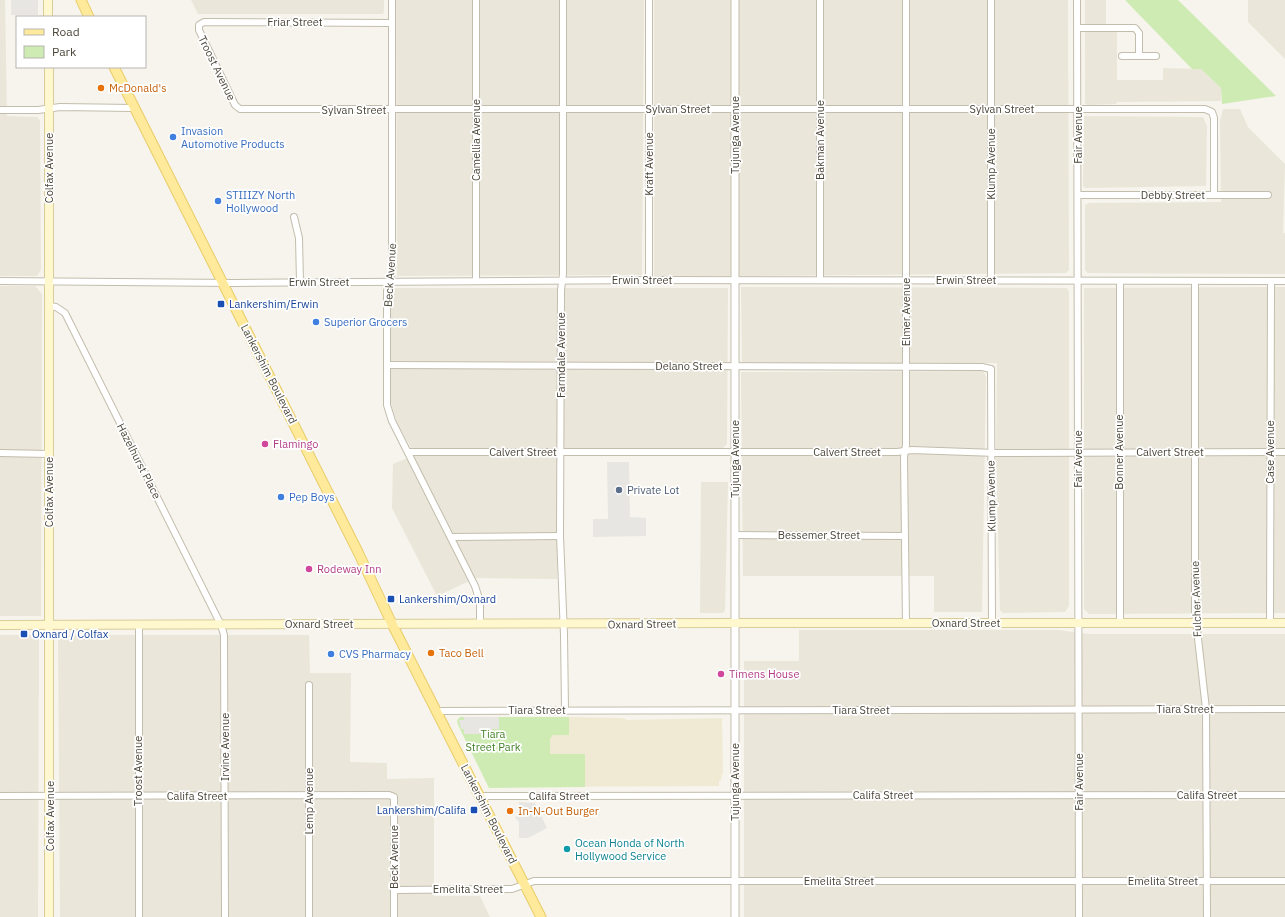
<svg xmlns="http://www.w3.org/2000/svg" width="1285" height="917" viewBox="0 0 1285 917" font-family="'IBM Plex Sans',sans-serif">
<rect width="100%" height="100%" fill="#f6f4ec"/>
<g fill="#eae6da">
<polygon points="0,0 5,0 7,116 37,117 40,121 41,270 37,276 0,276"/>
<polygon points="191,0 384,0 384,11 383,14 198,14"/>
<polygon points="396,0 644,0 642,275 397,276"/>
<polygon points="654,0 1068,0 1069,270 1066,273 654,277"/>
<polygon points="1085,0 1106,0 1106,31 1117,32 1117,80 1163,80 1163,68 1201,69 1221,88 1221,101 1117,102 1116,104 1087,105 1085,103"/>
<polygon points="1248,0 1285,0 1285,59 1248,22"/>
<polygon points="1223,109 1240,109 1248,127 1285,164 1283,233 1285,233 1285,274 1088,273 1085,270 1085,205 1089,203 1221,202 1220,121"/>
<polygon points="1084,116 1203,117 1207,126 1206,186 1085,188 1083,186"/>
<polygon points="0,286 35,286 42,294 41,616 0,616"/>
<polygon points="741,287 1067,288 1069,292 1069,606 1065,612 1003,613 1000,610 996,453 997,363 742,363"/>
<polygon points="1285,287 1285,613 1089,614 1084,609 1084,288"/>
<polygon points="391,288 728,288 727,444 722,449 557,448 557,579 476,578 437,596 392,508 393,464 415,455 397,423 391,403"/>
<polygon points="980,371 984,372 986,378 982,612 934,612 934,576 743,576 741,372"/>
<polygon points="701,482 728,482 725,610 723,613 700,613"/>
<polygon points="799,630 1058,630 1089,634 1285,634 1285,917 744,917 744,661 799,661"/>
<polygon points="0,635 36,635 39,637 38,917 0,917"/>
<polygon points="61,635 309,635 310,673 351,673 350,762 387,763 387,779 434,778 434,896 480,896 490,917 60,917 58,638"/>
</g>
<polygon fill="#f0ead5" points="569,717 622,718 628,720 722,718 723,774 722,774 721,781 719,781 719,786 512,787 553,735 569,735"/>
<g fill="#ceebb4">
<polygon points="1125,0 1178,0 1276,96 1222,104 1221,88 1201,69 1192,69"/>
<polygon points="460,717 569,717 569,735 553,735 550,739 550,754 585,754 585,787 489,788 458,725 457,720"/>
</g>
<g fill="#e8e6e3">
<rect x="11" y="0" width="27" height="15"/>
<polygon points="607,462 629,462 630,517 646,518 646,536 593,537 593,519 608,519"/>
<polygon points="464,717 499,717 499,729 492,729 492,734 464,734 464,729 461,729 459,720 464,720"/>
<polygon points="518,802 535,803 547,828 528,838 519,838 519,822 515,817 521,814 518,810 521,808"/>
</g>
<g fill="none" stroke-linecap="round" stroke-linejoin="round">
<defs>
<g id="minor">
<polyline points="392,0 392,273 387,291 387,405 392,421 475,586 480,602 480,624"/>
<polyline points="476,0 476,281"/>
<polyline points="563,0 563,274 561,290 560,536 564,635 565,710"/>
<polyline points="649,0 649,280"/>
<polyline points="906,0 906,445 904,457 906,623"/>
<polyline points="991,0 991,280"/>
<polyline points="1077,0 1079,917"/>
<polyline points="392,23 204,22 199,25 199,30 235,105 240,109 1205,109 1212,112 1214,118 1214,195"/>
<polyline points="1078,28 1135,28 1139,33 1139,56"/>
<polyline points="1122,56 1156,56"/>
<polyline points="0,110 38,110 60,107 134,108"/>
<polyline points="1078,195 1268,195"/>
<polyline points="294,217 299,238 300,282"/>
<polyline points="820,280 820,0"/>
<polyline points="0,281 234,283 649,280 1285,281"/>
<polyline points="1120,281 1120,624"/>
<polyline points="1195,281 1195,612 1206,709 1207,917"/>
<polyline points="48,306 56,307 65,313 221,625 224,635 225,917"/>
<polyline points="387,365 982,367 991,369 992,623"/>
<polyline points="408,452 897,452 912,450 996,453 1285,452"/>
<polyline points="0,453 49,454"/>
<polyline points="735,535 904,536"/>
<polyline points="451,537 560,536"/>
<polyline points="1270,623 1271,281"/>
<polyline points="309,685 309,917"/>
<polyline points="437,711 1285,709"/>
<polyline points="0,796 389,795 394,797 394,917"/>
<polyline points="480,796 1285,795"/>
<polyline points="394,890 512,889 534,881 1285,881"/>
<polyline points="139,917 139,625"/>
</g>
<polyline id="tertiary" points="735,0 735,917"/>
<g id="secondary">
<polyline points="48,0 48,17"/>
<polyline points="49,67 49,917"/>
<polyline points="0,625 734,623 1285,623"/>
</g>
<g id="primary">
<polyline points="81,0 89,17"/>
<polyline points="114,67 358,552 392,624 541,917"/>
</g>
</defs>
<use href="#minor" stroke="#c3bdad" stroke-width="8"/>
<use href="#tertiary" stroke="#c3bdad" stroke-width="9"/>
<use href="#secondary" stroke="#d8cc9a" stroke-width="10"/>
<use href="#primary" stroke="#e9cc67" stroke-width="11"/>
<use href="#minor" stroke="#fff" stroke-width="6"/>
<use href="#tertiary" stroke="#fff" stroke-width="7"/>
<use href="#secondary" stroke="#fff7cd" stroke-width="8"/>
<use href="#primary" stroke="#ffea9c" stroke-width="9"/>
</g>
<g fill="#e8710a" stroke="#fff" stroke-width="1.5">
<circle cx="101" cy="88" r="4"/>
<circle cx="431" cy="653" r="4"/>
<circle cx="510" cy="811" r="4"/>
</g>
<g fill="#3f7fe0" stroke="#fff" stroke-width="1.5">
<circle cx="173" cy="137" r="4"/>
<circle cx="218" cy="201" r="4"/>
<circle cx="316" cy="322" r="4"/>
<circle cx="281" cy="497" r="4"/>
<circle cx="331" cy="654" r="4"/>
</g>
<g fill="#1a4fb4" stroke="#fff" stroke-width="1.5">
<rect x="217" y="300" width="8" height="8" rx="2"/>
<rect x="387" y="595" width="8" height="8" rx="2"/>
<rect x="20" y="630" width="8" height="8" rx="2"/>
<rect x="470" y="806" width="8" height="8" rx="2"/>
</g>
<g fill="#d1479c" stroke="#fff" stroke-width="1.5">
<circle cx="265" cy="444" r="4"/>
<circle cx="309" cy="569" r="4"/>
<circle cx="721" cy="674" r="4"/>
</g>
<circle fill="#5c6f8a" stroke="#fff" stroke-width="1.5" cx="619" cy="490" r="4"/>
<circle fill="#0f9aa8" stroke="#fff" stroke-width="1.5" cx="567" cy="849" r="4"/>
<g text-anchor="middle" stroke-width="3.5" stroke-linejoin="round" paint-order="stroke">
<g font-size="11" fill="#4b4639" stroke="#fff">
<text x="295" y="26">Friar Street</text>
<text transform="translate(217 68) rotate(64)" y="4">Troost Avenue</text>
<text x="678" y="113">Sylvan Street</text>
<text x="1002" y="113">Sylvan Street</text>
<text x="354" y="114">Sylvan Street</text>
<text transform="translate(735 135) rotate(-90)" y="4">Tujunga Avenue</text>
<text transform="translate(1078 135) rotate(-90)" y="4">Fair Avenue</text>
<text transform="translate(476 140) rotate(-90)" y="4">Camellia Avenue</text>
<text transform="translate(820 140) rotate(-90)" y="4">Bakman Avenue</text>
<text transform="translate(649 164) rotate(-90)" y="4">Kraft Avenue</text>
<text transform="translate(991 164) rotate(-90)" y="4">Klump Avenue</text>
<text transform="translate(49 168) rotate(-90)" y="4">Colfax Avenue</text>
<text x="1173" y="199">Debby Street</text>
<text transform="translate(390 275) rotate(-86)" y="4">Beck Avenue</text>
<text x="642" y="284">Erwin Street</text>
<text x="966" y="284">Erwin Street</text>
<text x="319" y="286">Erwin Street</text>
<text transform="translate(906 312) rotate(-90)" y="4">Elmer Avenue</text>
<text transform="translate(561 355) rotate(-90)" y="4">Farmdale Avenue</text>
<text x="689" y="370">Delano Street</text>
<text transform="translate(269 374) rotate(63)" y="4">Lankershim Boulevard</text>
<text x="523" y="456">Calvert Street</text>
<text x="847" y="456">Calvert Street</text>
<text transform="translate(1119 452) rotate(-90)" y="4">Bonner Avenue</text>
<text x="1170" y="456">Calvert Street</text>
<text transform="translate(1270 452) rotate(-90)" y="4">Case Avenue</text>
<text transform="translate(735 459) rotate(-90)" y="4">Tujunga Avenue</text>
<text transform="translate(1078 459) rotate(-90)" y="4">Fair Avenue</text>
<text transform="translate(139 461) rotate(63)" y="4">Hazelhurst Place</text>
<text transform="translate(49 492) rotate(-90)" y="4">Colfax Avenue</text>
<text transform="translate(991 496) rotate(-91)" y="4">Klump Avenue</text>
<text x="819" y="539">Bessemer Street</text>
<text transform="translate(1196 599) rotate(-92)" y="4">Fulcher Avenue</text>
<text x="966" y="627">Oxnard Street</text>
<text x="319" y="628">Oxnard Street</text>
<text transform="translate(642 624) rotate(-1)" y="4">Oxnard Street</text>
<text x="1185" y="713">Tiara Street</text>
<text x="537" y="714">Tiara Street</text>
<text x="861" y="714">Tiara Street</text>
<text transform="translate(225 747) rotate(-90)" y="4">Irvine Avenue</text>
<text transform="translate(138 771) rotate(-90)" y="4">Troost Avenue</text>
<text transform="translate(735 782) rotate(-90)" y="4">Tujunga Avenue</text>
<text transform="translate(1079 782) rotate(-90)" y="4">Fair Avenue</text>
<text x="883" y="799">Califa Street</text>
<text x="1207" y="799">Califa Street</text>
<text x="197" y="800">Califa Street</text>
<text x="559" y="800">Califa Street</text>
<text transform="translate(309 801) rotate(-90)" y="4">Lemp Avenue</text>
<text transform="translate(489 814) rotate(63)" y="4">Lankershim Boulevard</text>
<text transform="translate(50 816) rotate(-90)" y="4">Colfax Avenue</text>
<text transform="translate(394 857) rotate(-90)" y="4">Beck Avenue</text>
<text x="839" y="885">Emelita Street</text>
<text x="1163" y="885">Emelita Street</text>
<text x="468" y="893">Emelita Street</text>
</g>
<g font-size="11" fill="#c56008" stroke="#fff" text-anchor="start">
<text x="109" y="92">McDonald's</text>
<text x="439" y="657">Taco Bell</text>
<text x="518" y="815">In-N-Out Burger</text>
</g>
<g font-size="11" fill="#366cbe" stroke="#fff" text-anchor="start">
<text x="181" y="135">Invasion<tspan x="181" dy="13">Automotive Products</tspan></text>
<text x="226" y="199">STIIIZY North<tspan x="226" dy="13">Hollywood</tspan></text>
<text x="324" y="326">Superior Grocers</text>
<text x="289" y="501">Pep Boys</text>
<text x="339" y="658">CVS Pharmacy</text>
</g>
<g font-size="11" fill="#164399" stroke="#fff" text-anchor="start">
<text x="229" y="308">Lankershim/Erwin</text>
<text x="399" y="603">Lankershim/Oxnard</text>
<text x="32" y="638">Oxnard / Colfax</text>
<text x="466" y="814" text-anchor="end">Lankershim/Califa</text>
</g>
<g font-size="11" fill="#b23c85" stroke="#fff" text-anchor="start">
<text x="273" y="448">Flamingo</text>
<text x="317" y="573">Rodeway Inn</text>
<text x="729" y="678">Timens House</text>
</g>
<g font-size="11" fill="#4e5e75" stroke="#fff" text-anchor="start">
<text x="627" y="494">Private Lot</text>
</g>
<g font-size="11" fill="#438128" stroke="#fff">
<text x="493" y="738">Tiara<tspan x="493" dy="13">Street Park</tspan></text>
</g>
<g font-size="11" fill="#0d838f" stroke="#fff" text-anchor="start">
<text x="575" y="847">Ocean Honda of North<tspan x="575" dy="13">Hollywood Service</tspan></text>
</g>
</g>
<rect x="16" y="16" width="130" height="52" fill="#ffffff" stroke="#b7b5b0"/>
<rect x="24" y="29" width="20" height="6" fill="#ffea9c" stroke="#b7b5b0"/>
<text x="52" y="36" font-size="12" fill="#4b4639">Road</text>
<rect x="24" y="46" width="20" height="12" fill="#ceebb4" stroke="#b7b5b0"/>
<text x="52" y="56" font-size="12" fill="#4b4639">Park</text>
</svg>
